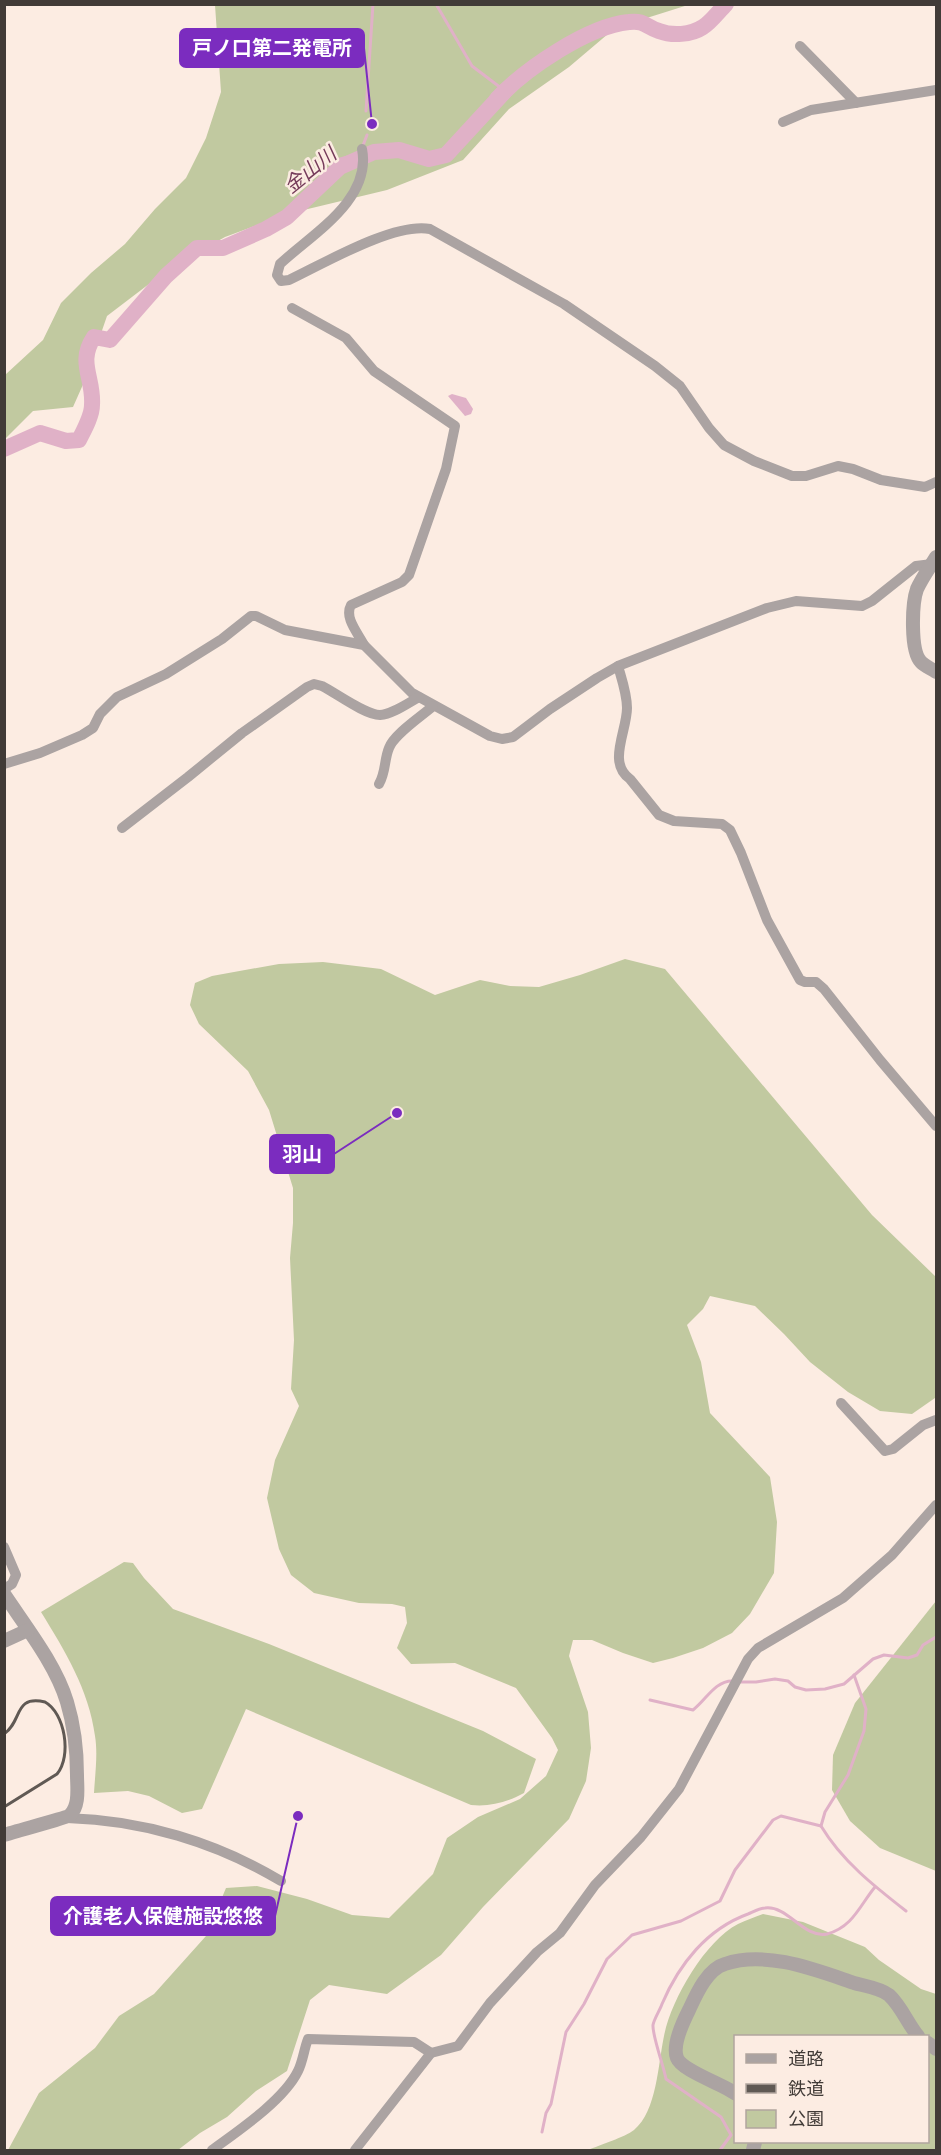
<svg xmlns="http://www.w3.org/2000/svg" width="941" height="2155" viewBox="0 0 941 2155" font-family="Lato,'Noto Sans JP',sans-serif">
<rect width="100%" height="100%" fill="#fcece2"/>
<g fill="#c1c9a0" fill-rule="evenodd">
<polygon points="215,5 688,5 615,28 569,67 509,109 463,160 387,190 287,214 225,237 170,268 107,316 85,380 73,407 33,411 5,439 5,375 43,340 61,303 91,273 125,244 155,209 186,178 206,138 221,92"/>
<polygon points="625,959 665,969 872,1215 936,1277 936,1393 935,1398 912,1414 880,1411 848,1392 810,1362 784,1334 755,1306 710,1296 703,1309 687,1325 701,1362 710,1413 770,1477 777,1522 774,1573 750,1614 732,1633 703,1648 673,1658 653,1663 623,1653 592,1640 573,1640 569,1656 588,1712 591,1748 586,1781 569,1819 483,1907 441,1955 387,1994 329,1985 310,2000 287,2071 256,2091 227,2117 200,2133 178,2150 8,2150 39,2093 95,2048 119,2016 154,1994 206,1936 226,1888 257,1886 307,1899 352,1915 389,1918 433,1874 447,1838 478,1817 520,1799 546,1776 558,1750 552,1738 516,1688 455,1663 411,1664 397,1648 407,1623 405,1607 392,1604 359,1603 314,1593 291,1575 279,1549 267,1498 275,1460 299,1406 291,1389 294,1340 290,1258 293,1223 293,1188 269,1110 248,1071 199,1024 190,1005 195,983 212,976 279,964 323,962 381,969 435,995 480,980 510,986 539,987 580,975"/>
<path d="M124 1562 133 1563 144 1578 173 1609 269 1644 483 1731 536 1759 524 1793C508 1802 490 1807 471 1805L246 1709 202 1809 182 1813 149 1796 128 1791 94 1793C95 1775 98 1754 95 1736 89 1690 65 1651 41 1612Z"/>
<polygon points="936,1601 936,1871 880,1848 850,1821 832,1790 833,1755 855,1703"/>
<path d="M763 1914 803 1922 865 1947 879 1960 921 1989 936 1994V2150H588C600 2145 625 2137 634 2130 657 2111 658 2064 664 2036 671 2000 705 1941 738 1924 746 1920 755 1917 763 1914ZM736 2036H928V2142H736Z"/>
</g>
<g fill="#e0b1c7">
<polygon points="357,153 360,163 349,168 336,178 330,166 338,158"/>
<polygon points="452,394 466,398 473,409 471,414 465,416 448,396"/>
</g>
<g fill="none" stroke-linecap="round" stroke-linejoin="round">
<g stroke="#e0b1c7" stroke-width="3">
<polyline points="436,4 472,66 505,91"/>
<polyline points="366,111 373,4"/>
<polyline points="362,148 367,135"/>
<path d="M854 1675 866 1709 864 1731 848 1775 825 1812 821 1826C842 1861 874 1886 906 1911"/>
<polyline points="739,1682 756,1682 775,1679 788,1681 795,1687 806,1690 825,1689 844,1684 873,1659 884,1655 908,1658 917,1655 923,1645 936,1637"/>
<path d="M650 1700 693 1710C706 1700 715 1681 732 1681"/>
<polyline points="542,2132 546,2113 551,2104 566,2032 584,2004 607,1959 632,1935 681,1921 720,1901 735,1870 773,1820 781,1816 821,1826"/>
<path d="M720 2150 731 2135 721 2117 666 2079C664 2067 652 2035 653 2025 654 2019 660 2010 662 2004 679 1964 707 1929 748 1914 753 1912 760 1908 765 1908 788 1905 804 1939 827 1934 853 1927 860 1905 875 1887"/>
</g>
<g stroke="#e0b1c7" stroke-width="16">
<path d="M497 99C525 69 588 26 629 22 645 20 646 27 659 31 672 36 691 35 703 27 711 22 719 11 726 4"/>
<path d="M4 449 40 433 66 441 79 440C84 430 92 416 92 405 94 378 77 362 94 337L110 340 166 276 197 248H223L266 229 287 217 340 167 374 152 399 150 429 159 446 155 505 91"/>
</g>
<g stroke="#aba3a2" stroke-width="10">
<polyline points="800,46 856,103"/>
<polyline points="783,122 811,110 936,90"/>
<path d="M362 149C372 200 312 234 280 264L277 275 281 281 289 280C323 264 394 222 430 229L564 304 655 366 680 386 709 428 724 445 754 461 792 476H806L838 466 853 469 881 480 925 487 936 482"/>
<path d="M292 308 346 338 374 371 455 426 446 469 409 575 402 582 351 605C344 618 358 633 364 645"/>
<path d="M618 666C622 680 627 694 627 708 627 731 607 763 630 779L659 815 674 821 722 824 730 830 741 853 767 920 800 980 805 982H816L824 989 880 1060 936 1126"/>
<polyline points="4,764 40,753 82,735 93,728 100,714 117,697 166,674 222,639 251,616 256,616 285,630 364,645 412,693 490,736 502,739 513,737 550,709 597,678 618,666 767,608 796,601 862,606 872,601 916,566 932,564"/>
<path d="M379 784C386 772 384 760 389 748 394 734 422 716 433 706"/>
<path d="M122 828 188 777 242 733 307 687 314 684 322 686C336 693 365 715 380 715 393 714 408 703 419 697"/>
<polyline points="841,1403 885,1451 893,1449 923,1425 936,1420"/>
<polyline points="4,1547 16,1575 12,1584 4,1589"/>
<path d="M67 1818C142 1820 216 1842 281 1881"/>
<path d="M212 2150C238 2131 284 2100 298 2071 303 2061 304 2049 308 2039L414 2042 431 2053"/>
<polyline points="355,2150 431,2053 458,2046 490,2003 537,1952 560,1933 595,1885 641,1837 679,1789 748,1659 758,1648 843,1598 892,1555 936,1505"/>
</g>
<g stroke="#aba3a2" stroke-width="14">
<path d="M936 557C930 567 922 578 917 589 912 603 910 651 921 662 925 666 932 669 936 672"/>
<path d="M4 1594C26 1627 56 1665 67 1702 74 1725 77 1751 77 1775 77 1788 80 1805 70 1815 67 1818 15 1831 4 1835"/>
<polyline points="4,1641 28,1630"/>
<polyline points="928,2043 936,2049"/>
<path d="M736 2094C723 2084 682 2071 677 2058 672 2045 683 2022 689 2010 696 1995 707 1969 725 1964 766 1950 816 1970 854 1983 865 1986 880 1988 889 1995 901 2006 908 2024 918 2036"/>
<polyline points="753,2150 755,2142"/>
</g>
<path stroke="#605954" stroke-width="3" d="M4 1734C23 1721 13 1695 45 1702 65 1713 72 1756 57 1774L4 1807"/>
</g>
<g text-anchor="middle" stroke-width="5" stroke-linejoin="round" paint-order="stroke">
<g font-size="20" font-style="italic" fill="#753b5a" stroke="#fcece2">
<text transform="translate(310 170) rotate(-39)" y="7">金山川</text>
</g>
</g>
<path fill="none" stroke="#7b2cbf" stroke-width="2" d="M372 124L364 48M397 1113L334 1154M298 1816L275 1916"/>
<g fill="#7b2cbf" stroke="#fcece2" stroke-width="2">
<circle cx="372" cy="124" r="6"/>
<circle cx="397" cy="1113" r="6"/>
<circle cx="298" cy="1816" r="6"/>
</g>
<g fill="#7b2cbf" stroke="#7b2cbf" stroke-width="2">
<rect x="180" y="29" width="184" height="38" rx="6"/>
<rect x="270" y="1135" width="64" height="38" rx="6"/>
<rect x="51" y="1897" width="224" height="38" rx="6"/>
</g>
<g font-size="20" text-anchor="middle" font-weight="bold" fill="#fff">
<text x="272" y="55">戸ノ口第二発電所</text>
<text x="302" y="1161">羽山</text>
<text x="163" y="1923">介護老人保健施設悠悠</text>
</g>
<rect width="941" height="2155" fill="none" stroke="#413b37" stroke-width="12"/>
<rect x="734" y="2035" width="195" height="108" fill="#fcece2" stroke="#b1a59e" stroke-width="1.5"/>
<rect x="746" y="2054" width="30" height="9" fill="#aba3a2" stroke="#b1a59e" stroke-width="1.5"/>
<text x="788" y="2065" font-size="18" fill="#413b37">道路</text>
<rect x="746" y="2084" width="30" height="9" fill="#605954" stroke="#b1a59e" stroke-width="1.5"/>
<text x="788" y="2095" font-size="18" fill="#413b37">鉄道</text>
<rect x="746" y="2110" width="30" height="18" fill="#c1c9a0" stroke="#b1a59e" stroke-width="1.5"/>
<text x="788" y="2125" font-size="18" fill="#413b37">公園</text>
</svg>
